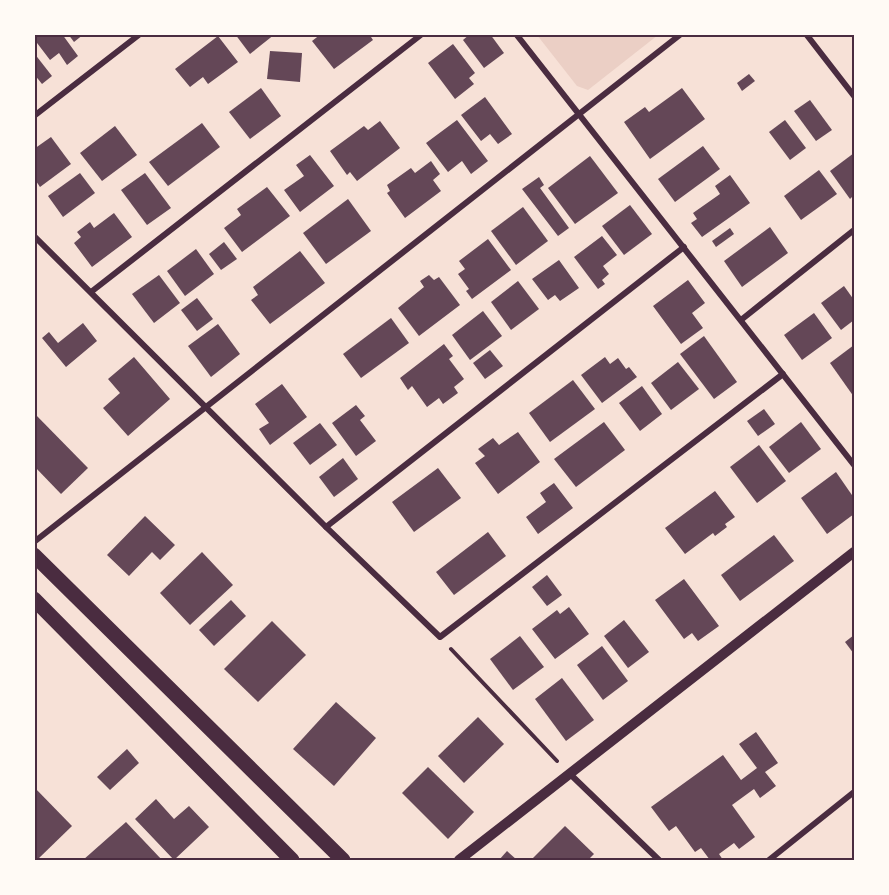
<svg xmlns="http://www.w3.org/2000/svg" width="889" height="895" viewBox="0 0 889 895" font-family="Mulish,sans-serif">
<rect width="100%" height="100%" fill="#f7e1d7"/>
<polygon fill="#ebcfc5" points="537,35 658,35 588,90 577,86"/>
<g fill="#644757">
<polygon points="34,34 62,34 78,56 67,65 59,53 50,60 34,39"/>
<polygon points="68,34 84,34 74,42"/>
<polygon points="235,34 275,34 250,54"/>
<polygon points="321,34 369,34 373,40 334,69 312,41"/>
<polygon points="470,34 490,34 504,53 484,68 463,40"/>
<polygon points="218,36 238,62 208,84 203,77 190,87 175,69"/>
<polygon points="453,44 475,73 469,78 474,84 455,99 428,63"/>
<polygon points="270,51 302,53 300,82 267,79"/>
<polygon points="34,53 52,76 42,84 34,74"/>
<polygon points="749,74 755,81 742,91 737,83"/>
<polygon points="261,88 281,116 250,139 229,112"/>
<polygon points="682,88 705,119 650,159 624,122 645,107 649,112"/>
<polygon points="485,97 512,134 498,144 490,134 481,141 461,115"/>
<polygon points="810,100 832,130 816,141 794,111"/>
<polygon points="457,120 488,161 471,174 462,161 448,172 426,143"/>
<polygon points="785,120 806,148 790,160 769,132"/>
<polygon points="380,121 400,148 357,181 350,172 347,175 330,151 364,126 368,130"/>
<polygon points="202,123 220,147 168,186 149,162"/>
<polygon points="115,126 137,155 102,181 80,153"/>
<polygon points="51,137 71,164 40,187 34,178 34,149"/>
<polygon points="703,146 720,169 675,202 658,179"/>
<polygon points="854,153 854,195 850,199 830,171"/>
<polygon points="310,155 334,186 300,212 284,190 304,176 296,165"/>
<polygon points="590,156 618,193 575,224 548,188"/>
<polygon points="431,161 440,174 433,180 441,191 405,218 387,193 390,191 387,185 411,168 415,173"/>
<polygon points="819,170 837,194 801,220 784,196"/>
<polygon points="80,173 95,193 63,217 48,196"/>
<polygon points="145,173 171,208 147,225 121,190"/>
<polygon points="730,175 750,203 702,237 691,223 697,219 693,213 720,194 715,186"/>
<polygon points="539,177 544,185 540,188 569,228 558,236 522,189"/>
<polygon points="267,187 290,216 242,252 224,228 241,215 237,209"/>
<polygon points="348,199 371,231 326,264 303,233"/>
<polygon points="630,205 652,234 624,255 602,226"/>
<polygon points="523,207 548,241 516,265 491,231"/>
<polygon points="114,213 132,237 92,267 74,243 81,237 77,232 90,222 94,228"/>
<polygon points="770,227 788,253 742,287 724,261"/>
<polygon points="730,228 734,234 716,247 712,241"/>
<polygon points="602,236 617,255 603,266 609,274 602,280 605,284 598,289 574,257"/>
<polygon points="488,239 511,270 472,299 466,291 469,289 458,274 465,269 459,261"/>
<polygon points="224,242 237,259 221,270 209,254"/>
<polygon points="196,249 214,274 185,296 167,271"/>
<polygon points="300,251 325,283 270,324 251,300 258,295 253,287"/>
<polygon points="559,260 579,288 560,301 555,295 548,300 532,279"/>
<polygon points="159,275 180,303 154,323 132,294"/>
<polygon points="429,275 434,280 439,277 460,305 419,336 398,308 424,287 420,281"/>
<polygon points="688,280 705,303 692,313 703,328 681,344 653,306"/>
<polygon points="518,281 539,309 511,330 491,302"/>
<polygon points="844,286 854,300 854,320 841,330 821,303"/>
<polygon points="197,298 213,319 197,331 181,310"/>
<polygon points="483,311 502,336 470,360 452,335"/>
<polygon points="814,313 832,338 802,360 784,335"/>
<polygon points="391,318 409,343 361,378 343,354"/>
<polygon points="83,323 97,341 66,367 42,338 49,332 58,343"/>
<polygon points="218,324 240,354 211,377 188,346"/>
<polygon points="704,336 737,382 714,399 680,354"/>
<polygon points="444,344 453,356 449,359 464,379 454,387 458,393 443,404 439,398 427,407 412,386 408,390 400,378"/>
<polygon points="854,345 854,397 830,363"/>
<polygon points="490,350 503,366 485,379 473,363"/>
<polygon points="134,357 170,399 128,436 103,408 120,393 108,379"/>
<polygon points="605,357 610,364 618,358 626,369 629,367 637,377 602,403 581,375"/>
<polygon points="678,362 699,389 671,410 651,383"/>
<polygon points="573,380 595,409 550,442 529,413"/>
<polygon points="282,384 307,417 270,445 259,429 269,423 255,404"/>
<polygon points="642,386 662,414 640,431 619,403"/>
<polygon points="356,405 365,416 360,420 376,441 356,456 332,423"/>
<polygon points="764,409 775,424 758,436 747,421"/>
<polygon points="34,413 88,468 61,494 34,466"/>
<polygon points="604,422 625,450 576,487 554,459"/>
<polygon points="801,422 821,449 789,473 769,447"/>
<polygon points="320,423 337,445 310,465 293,443"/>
<polygon points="518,432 540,462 498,494 475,463 485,456 478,449 493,438 499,445"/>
<polygon points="759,445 786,481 757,503 730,467"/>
<polygon points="343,458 358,479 334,497 319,477"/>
<polygon points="438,468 461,498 414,532 392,502"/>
<polygon points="836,472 854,498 854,514 827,534 801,498"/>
<polygon points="554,483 573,508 538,534 526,517 546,502 540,493"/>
<polygon points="715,491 735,517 725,524 727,527 715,536 713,533 685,554 665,528"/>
<polygon points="145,516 175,545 160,560 152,552 129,576 107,555"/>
<polygon points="488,532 506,556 454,595 436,572"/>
<polygon points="774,535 794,561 740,601 721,575"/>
<polygon points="202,552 233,585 190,625 160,593"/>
<polygon points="547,575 562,595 547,606 532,587"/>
<polygon points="684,579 719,626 698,641 692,633 684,639 655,600"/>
<polygon points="231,600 246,616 214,646 199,630"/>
<polygon points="569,607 589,634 555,659 532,629 557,610 560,614"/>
<polygon points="624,620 649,652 628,668 604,636"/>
<polygon points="272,621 306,655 258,702 224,669"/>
<polygon points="854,635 854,654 845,642"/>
<polygon points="520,636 544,667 513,690 490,659"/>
<polygon points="602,646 628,681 603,700 577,665"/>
<polygon points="562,678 594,720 566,741 535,699"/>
<polygon points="336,702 376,738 334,786 293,749"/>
<polygon points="478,717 504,744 464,783 438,756"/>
<polygon points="756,732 778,763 765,772 776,786 760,798 754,789 732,805 755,837 739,849 734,843 719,854 723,860 710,860 701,848 695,852 676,826 669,831 651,807 723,755 741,780 757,768 739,744"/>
<polygon points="127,749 139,763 110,790 97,777"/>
<polygon points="428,767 474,812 448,839 402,793"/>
<polygon points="34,787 72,826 37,860 34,860"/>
<polygon points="156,799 174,819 189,806 209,827 174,860 135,819"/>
<polygon points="126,822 162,860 83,860"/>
<polygon points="565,826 594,854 588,860 531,860"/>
<polygon points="507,851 517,860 499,860"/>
</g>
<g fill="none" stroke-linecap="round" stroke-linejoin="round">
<polyline stroke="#4a2c40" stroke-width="4" points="451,649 557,761"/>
<g stroke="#4a2c40" stroke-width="6">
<polyline points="516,34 854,465"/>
<polyline points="806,34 854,96"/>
<polyline points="34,116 140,34"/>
<polyline points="34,236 326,527 440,637 783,374"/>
<polyline points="91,292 422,34"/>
<polyline points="741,320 854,230"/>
<polyline points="326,527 684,247"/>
<polyline points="34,542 681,34"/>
<polyline points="570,774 659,860"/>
<polyline points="769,860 854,792"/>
</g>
<polyline stroke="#4a2c40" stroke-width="10" points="459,860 854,552"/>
<g stroke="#4a2c40" stroke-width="15">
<polyline points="34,555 343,860"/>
<polyline points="34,599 292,860"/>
</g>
</g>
<rect width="889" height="895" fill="none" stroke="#fffaf5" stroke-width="72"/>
<rect x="36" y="36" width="817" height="823" fill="none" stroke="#4a2c40" stroke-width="2"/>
</svg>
